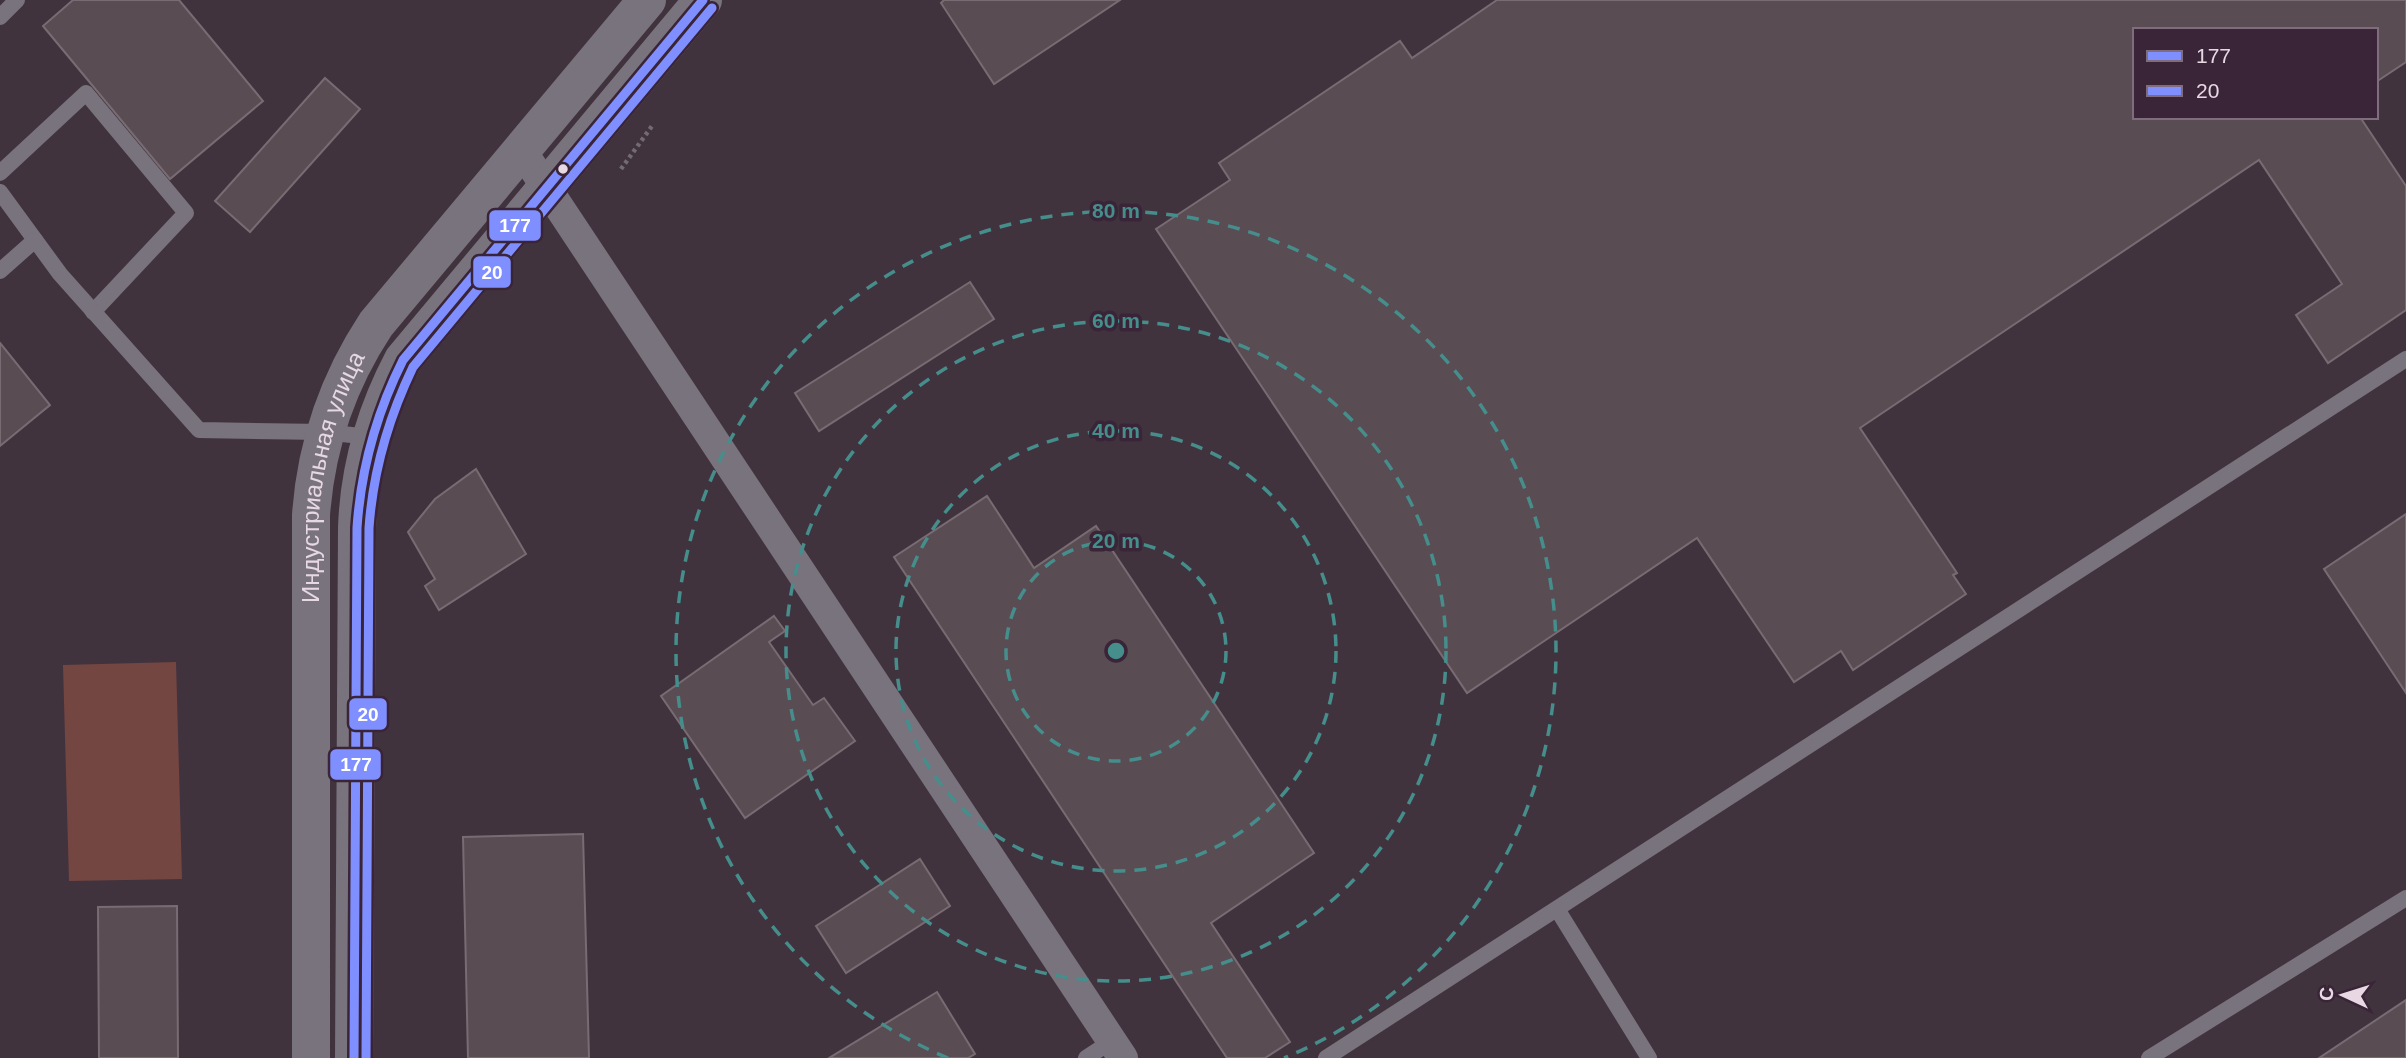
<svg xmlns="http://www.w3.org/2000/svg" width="2406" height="1058" viewBox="0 0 2406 1058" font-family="Helvetica,sans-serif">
<rect width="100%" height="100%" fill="#40333e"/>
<polygon fill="#744641" points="176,662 182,879 69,881 63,665"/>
<g fill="#594c53" stroke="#786c72" stroke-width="2">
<polygon points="73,0 179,0 263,101 170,179 43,26"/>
<polygon points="944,0 1120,0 994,84 941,3"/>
<polygon points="1497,0 2406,0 2406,62 2376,82 2376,30 2135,30 2135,117 2360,117 2406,186 2406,310 2328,363 2296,315 2342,284 2259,160 1860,428 1957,573 1953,575 1966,594 1853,670 1841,651 1794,682 1697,538 1467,693 1156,229 1230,180 1219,163 1400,41 1412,58"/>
<polygon points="325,78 360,109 250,232 215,201"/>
<polygon points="970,282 994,319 819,431 795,393"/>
<polygon points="0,343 50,405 0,446"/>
<polygon points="476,469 526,554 439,610 425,586 435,579 408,532 435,499"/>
<polygon points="987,496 1034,568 1096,526 1314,853 1211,923 1290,1042 1265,1058 1227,1058 894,557"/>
<polygon points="2406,514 2406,693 2324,569"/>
<polygon points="774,616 785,631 769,642 813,705 824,698 855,741 745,818 661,696"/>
<polygon points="583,834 589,1058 468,1058 463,837"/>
<polygon points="920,859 950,906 846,973 816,926"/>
<polygon points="177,906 178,1058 99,1058 98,907"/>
<polygon points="937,992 975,1054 968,1058 829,1058"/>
<polygon points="2406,1000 2406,1058 2319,1058"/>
</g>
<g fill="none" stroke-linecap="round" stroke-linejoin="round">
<polyline stroke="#726a74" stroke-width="4.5" stroke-dasharray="3.5 3.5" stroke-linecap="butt" points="621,169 652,126"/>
<g stroke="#79737e" stroke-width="16">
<polyline points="0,17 17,0"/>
<polyline points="0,173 86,93 186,213 93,312"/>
<polyline points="0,192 60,274 199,430 324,432 370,437"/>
<polyline points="0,271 35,240"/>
<polyline points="1557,909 1649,1058"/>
<polyline points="1086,1058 1112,1041"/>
<polyline points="1326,1058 2406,359"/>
<polyline points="2149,1058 2406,898"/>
</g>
<polyline stroke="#79737e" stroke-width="30" points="522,151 1123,1058"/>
<g stroke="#79737e" stroke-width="38">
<path id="s1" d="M311 1058V515C316 445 337 383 376 324L647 0"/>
<path d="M354 1058 357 528C359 468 375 413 403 360L703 0"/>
</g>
<defs>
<path id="bus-1" d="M354 1058 357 528C361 468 376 414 403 360L703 0"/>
<path id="bus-2" d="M366 1058 369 528C373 471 388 419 413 367L712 8"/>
</defs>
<use href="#bus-1" stroke="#3a2437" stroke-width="14"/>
<use href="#bus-2" stroke="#3a2437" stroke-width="14"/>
<use href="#bus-1" stroke="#808fff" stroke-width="9"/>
<use href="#bus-2" stroke="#808fff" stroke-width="9"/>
</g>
<g fill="none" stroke="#458e8c" stroke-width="3.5" stroke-dasharray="12 9">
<circle cx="1116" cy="651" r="110"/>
<circle cx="1116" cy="651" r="220"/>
<circle cx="1116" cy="651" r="330"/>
<path d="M948 1058A440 440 0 1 1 1284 1058"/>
</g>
<circle fill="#e7d8e4" stroke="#3a2437" stroke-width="2.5" cx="563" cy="169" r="6"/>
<g text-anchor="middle" stroke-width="7" stroke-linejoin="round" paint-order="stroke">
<g font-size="24" fill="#e7d8e4" stroke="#3a2437">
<text dy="8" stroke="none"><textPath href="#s1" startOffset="584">Индустриальная улица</textPath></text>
</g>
</g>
<circle cx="1116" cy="651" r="10" fill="#458e8c" stroke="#3a2437" stroke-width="3.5"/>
<g font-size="21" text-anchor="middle" font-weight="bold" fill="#458e8c" stroke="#3a2437" stroke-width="7" stroke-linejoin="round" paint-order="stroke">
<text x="1116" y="218">80 m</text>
<text x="1116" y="328">60 m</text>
<text x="1116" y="438">40 m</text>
<text x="1116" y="548">20 m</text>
</g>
<g stroke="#3a2437" stroke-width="2.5">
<rect x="488" y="209" width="54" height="33" rx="7" fill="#808fff"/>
<rect x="472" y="255" width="40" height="34" rx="7" fill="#808fff"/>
<rect x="348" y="697" width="40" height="34" rx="7" fill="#808fff"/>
<rect x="329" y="748" width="53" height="33" rx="7" fill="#808fff"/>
</g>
<g font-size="19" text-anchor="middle" font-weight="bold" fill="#fff">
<text x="515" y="232">177</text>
<text x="492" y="279">20</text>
<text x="368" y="721">20</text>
<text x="356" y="771">177</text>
</g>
<rect x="2133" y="28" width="245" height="91" fill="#3a2437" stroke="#7f6c7c" stroke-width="2"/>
<rect x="2147" y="51" width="35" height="10" fill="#808fff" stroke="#7f6c7c" stroke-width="2"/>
<text x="2196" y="63" font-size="21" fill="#e7d8e4">177</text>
<rect x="2147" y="86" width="35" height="10" fill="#808fff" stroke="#7f6c7c" stroke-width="2"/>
<text x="2196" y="98" font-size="21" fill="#e7d8e4">20</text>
<g transform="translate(2343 995) rotate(274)" stroke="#3a2437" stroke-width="5" paint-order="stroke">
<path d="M0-5L12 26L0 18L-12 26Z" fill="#e7d8e4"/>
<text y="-10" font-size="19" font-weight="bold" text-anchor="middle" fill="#e7d8e4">С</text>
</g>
</svg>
